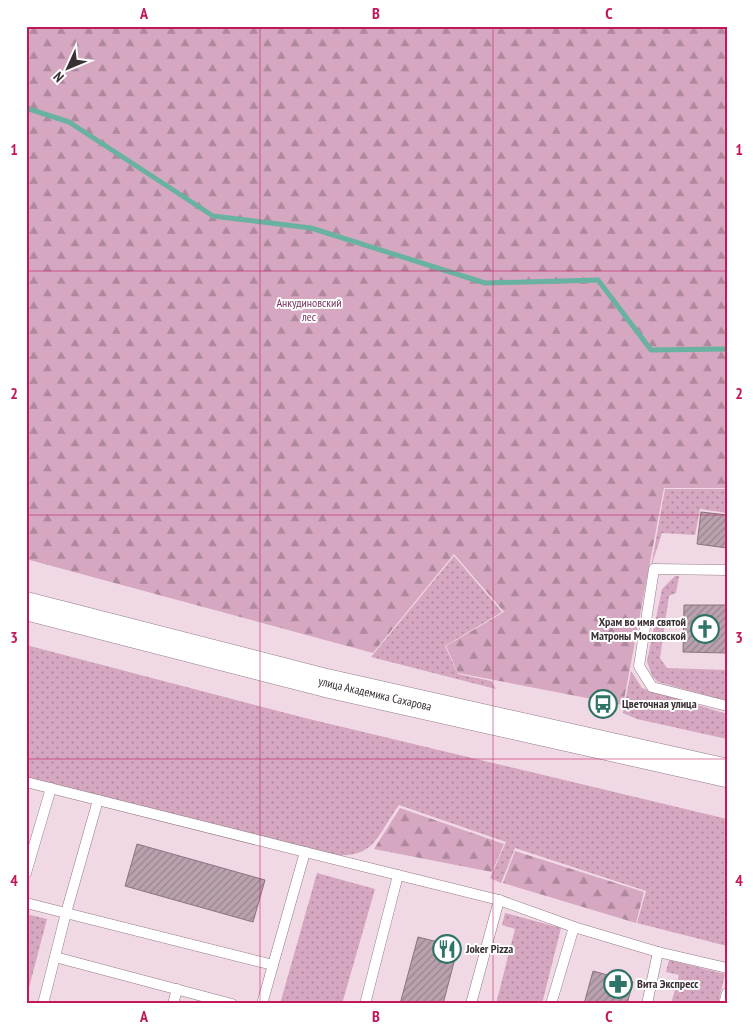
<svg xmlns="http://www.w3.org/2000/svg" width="753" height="1030" viewBox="0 0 753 1030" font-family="'PT Sans Narrow',sans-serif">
<defs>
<pattern id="grass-dots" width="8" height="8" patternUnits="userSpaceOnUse" patternTransform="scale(1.25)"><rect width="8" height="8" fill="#d5a7c0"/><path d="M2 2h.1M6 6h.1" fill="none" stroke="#ae889d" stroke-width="1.8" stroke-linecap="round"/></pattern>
<pattern id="forest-firs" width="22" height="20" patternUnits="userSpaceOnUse" patternTransform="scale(1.25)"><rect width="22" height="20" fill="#d5a7c0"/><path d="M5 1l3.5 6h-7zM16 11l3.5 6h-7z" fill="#ae889d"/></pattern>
<pattern id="building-hatch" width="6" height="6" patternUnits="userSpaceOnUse" patternTransform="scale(1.25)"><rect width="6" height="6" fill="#b9a2ae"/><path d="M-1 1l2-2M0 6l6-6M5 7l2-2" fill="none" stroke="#97848e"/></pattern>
</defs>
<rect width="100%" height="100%" fill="#f1d8e5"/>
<g fill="url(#grass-dots)">
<polygon points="665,489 727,489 727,513 700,509 695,535 662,533 651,567"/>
<polygon points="454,556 502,612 445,646 458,674 491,681 496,689 371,657"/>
<polygon points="675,576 679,576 676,593 669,596 660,658 667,668 727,670 727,701 658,682 652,676 647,661 662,589"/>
<path d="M26 645 305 718 727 819V946L637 923 646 891 515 848 501 883 490 878 506 842 399 805C390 817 384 830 375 841 357 864 325 853 301 849L26 777Z"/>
<polygon points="631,671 642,688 727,714 727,739 637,719 623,713"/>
<polygon points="317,873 375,889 342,1004 280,1004"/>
<polygon points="505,913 561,928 542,1004 496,1004 515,929 502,925"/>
<polygon points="26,914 47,919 26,999"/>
<polygon points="669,960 725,974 718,1004 671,1004 679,975 666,972"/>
</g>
<g fill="url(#forest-firs)">
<polygon points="26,26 727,26 727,488 664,488 623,705 458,673 446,646 504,612 454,554 373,653 26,559"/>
<polygon points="400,808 504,844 492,872 374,849"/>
<polygon points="515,851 644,892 636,923 503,883"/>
</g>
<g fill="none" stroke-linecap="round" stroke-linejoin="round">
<polyline stroke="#69b2a2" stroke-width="5" points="26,108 69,122 213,216 311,228 485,283 598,280 651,350 727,349"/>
</g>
<g fill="url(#building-hatch)" stroke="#8a7480">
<polygon points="701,512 727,515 727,548 697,544"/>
<polygon points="684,605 727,605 727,653 683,652"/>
<polygon points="137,844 265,880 253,922 125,886"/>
<polygon points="418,937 458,947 443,1004 400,1004"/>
<polygon points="593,971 633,982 627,1004 584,1004"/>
</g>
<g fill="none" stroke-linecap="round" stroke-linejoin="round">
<defs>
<g id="service">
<polyline points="727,570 654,569 639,666 652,687 727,706"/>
<polyline points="26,782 305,852 273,965 26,903"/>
<polyline points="305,852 499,900 574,927 658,952 727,968"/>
<polyline points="26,873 51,788"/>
<polyline points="55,957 232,1004"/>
<polyline points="43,1004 66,913 98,800"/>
<polyline points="173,1004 177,989"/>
<polyline points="262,1004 273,965"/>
<polyline points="365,1004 398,875"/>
<polyline points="471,1004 499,900"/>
<polyline points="551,1004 574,927"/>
<polyline points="647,1004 658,952"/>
<polyline points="724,1004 727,993"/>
</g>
<polyline id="secondary" points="26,606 326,683 727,773"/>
</defs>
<use href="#service" stroke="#927c88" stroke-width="11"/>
<use href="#secondary" stroke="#927c88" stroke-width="29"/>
<use href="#service" stroke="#fff" stroke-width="10"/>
<use href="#secondary" stroke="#fff" stroke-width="28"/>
</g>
<path fill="none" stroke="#c2185b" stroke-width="1" stroke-opacity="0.55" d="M260 26V1004M493 26V1004M26 271H727M26 515H727M26 759H727"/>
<defs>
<symbol id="church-ring" viewBox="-11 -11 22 22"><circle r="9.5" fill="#fff" stroke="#307467" stroke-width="1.5"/><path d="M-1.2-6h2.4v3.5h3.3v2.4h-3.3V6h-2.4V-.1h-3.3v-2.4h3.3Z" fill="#307467"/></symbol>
<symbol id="bus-ring" viewBox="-11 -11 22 22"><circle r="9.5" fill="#fff" stroke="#307467" stroke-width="1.5"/><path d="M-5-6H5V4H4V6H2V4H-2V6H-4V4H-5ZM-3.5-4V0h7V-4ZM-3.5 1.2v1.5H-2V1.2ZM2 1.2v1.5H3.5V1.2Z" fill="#307467"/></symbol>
<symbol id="restaurant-ring" viewBox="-11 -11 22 22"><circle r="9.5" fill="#fff" stroke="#307467" stroke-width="1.5"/><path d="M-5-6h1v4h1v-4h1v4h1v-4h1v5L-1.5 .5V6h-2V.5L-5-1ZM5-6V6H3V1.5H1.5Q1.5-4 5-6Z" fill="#307467"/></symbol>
<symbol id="pharmacy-ring" viewBox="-11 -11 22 22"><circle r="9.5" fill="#fff" stroke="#307467" stroke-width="1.5"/><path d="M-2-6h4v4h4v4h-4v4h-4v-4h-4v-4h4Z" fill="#307467"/></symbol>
</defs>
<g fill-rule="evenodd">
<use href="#church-ring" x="689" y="613" width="32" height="32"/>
<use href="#bus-ring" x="587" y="688" width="32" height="32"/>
<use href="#restaurant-ring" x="431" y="933" width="32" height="32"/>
<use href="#pharmacy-ring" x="602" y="968" width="32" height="32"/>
</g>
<g text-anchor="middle" stroke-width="4" stroke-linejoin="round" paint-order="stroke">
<g font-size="12" fill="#77345e" stroke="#fff">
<text x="309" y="307">Анкудиновский<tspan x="309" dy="14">лес</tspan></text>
</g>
<g font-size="12" font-weight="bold" fill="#393035" stroke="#fff" text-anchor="start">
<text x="686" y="626" text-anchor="end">Храм во имя святой<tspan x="686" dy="14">Матроны Московской</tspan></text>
<text x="622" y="708">Цветочная улица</text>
<text x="466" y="953">Joker Pizza</text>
<text x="637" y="988">Вита Экспресс</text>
</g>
<g font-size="12" fill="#393035" stroke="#fff">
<text transform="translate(375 694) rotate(13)" y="4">улица Академика Сахарова</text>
</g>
</g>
<rect width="753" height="1030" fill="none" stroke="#ffffff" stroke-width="55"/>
<g transform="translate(68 68) rotate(226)" stroke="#ffffff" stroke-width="4" paint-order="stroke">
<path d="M0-4L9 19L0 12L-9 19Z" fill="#393035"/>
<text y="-8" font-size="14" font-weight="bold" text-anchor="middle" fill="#393035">N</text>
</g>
<rect x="28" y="28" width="698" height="974" fill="none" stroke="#c2185b" stroke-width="2"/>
<g font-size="16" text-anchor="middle" font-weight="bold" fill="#c2185b">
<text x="144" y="19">A</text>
<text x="376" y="19">B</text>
<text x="609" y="19">C</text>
<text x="14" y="155">1</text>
<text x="739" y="155">1</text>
<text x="14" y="399">2</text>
<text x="739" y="399">2</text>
<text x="14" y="643">3</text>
<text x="739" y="643">3</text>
<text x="14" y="886">4</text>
<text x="739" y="886">4</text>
<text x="144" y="1022">A</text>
<text x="376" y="1022">B</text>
<text x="609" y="1022">C</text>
</g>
</svg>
